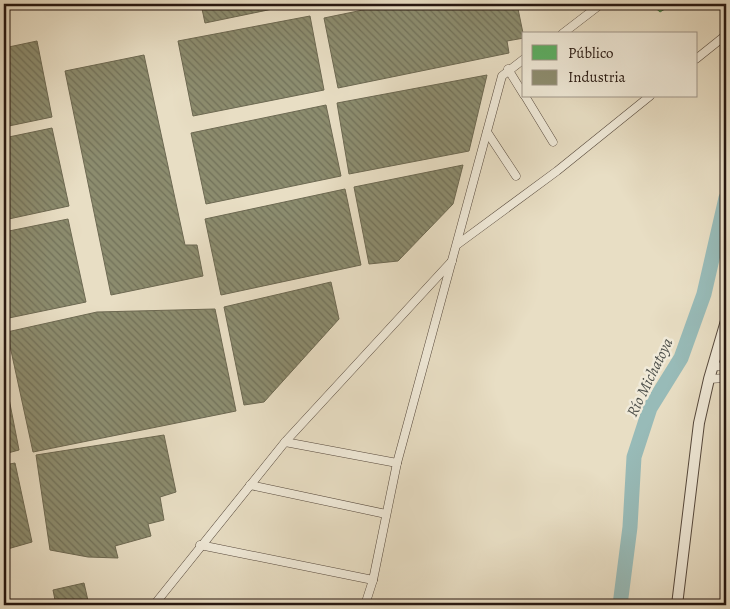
<svg xmlns="http://www.w3.org/2000/svg" width="730" height="609" viewBox="0 0 730 609" font-family="Alegreya,serif">
<defs>
<pattern id="public-back-hatch" width="6" height="6" patternUnits="userSpaceOnUse" patternTransform="scale(1.25)"><rect width="6" height="6" fill="#5aae61"/><path d="M-1 5l2 2M0 0l6 6M5-1l2 2" fill="none" stroke="#4a8d4f"/></pattern>
<pattern id="industry-back-hatch" width="6" height="6" patternUnits="userSpaceOnUse" patternTransform="scale(1.25)"><rect width="6" height="6" fill="#8c8c6e"/><path d="M-1 5l2 2M0 0l6 6M5-1l2 2" fill="none" stroke="#727159"/></pattern>
</defs>
<rect width="100%" height="100%" fill="#e8dec4"/>
<filter id="stains"><feTurbulence type="fractalNoise" baseFrequency=".004" numOctaves="4"/><feColorMatrix values="0 0 0 0 .2 0 0 0 0 .09 0 0 0 0 .02 0 0 0 .5 -.17"/></filter>
<radialGradient id="worn" r=".72"><stop offset=".6" stop-color="#630" stop-opacity="0"/><stop offset="1" stop-color="#630" stop-opacity=".3"/></radialGradient>
<polygon fill="url(#public-back-hatch)" stroke="#4a8149" points="651,4 673,4 660,12"/>
<g fill="url(#industry-back-hatch)" stroke="#6d6952">
<polygon points="201,4 297,4 205,23"/>
<polygon points="392,4 517,4 524,38 507,41 509,53 338,88 324,18"/>
<polygon points="310,16 324,90 193,116 178,41"/>
<polygon points="37,41 52,117 4,127 4,48"/>
<polygon points="144,55 185,245 197,245 203,276 111,295 65,71"/>
<polygon points="487,75 469,151 349,174 337,103"/>
<polygon points="326,105 341,176 206,204 191,133"/>
<polygon points="52,128 69,206 4,220 4,138"/>
<polygon points="463,165 453,204 398,261 369,264 354,187"/>
<polygon points="345,189 361,265 221,295 205,219"/>
<polygon points="68,219 86,302 4,319 4,232"/>
<polygon points="331,282 339,319 264,402 244,405 224,307"/>
<polygon points="215,309 236,411 33,452 7,332 97,312"/>
<polygon points="4,373 19,450 4,454"/>
<polygon points="164,435 176,492 160,497 164,520 148,524 151,536 115,546 118,558 88,557 50,550 36,455"/>
<polygon points="15,463 32,542 4,550 4,465"/>
<polygon points="84,583 89,605 56,605 53,590"/>
</g>
<g fill="none" stroke-linecap="round" stroke-linejoin="round">
<polyline stroke="#98bbb8" stroke-width="15" points="620,605 630,527 634,457 650,408 681,358 704,294 726,198"/>
<defs>
<g id="minor">
<polyline points="562,34 601,4"/>
<polyline points="696,59 726,35"/>
<polyline points="508,69 524,95"/>
<polyline points="525,96 553,142"/>
<polyline points="487,132 516,176"/>
<polyline points="458,244 557,171 650,96"/>
<polyline points="713,366 726,367"/>
<polyline points="709,379 726,378"/>
<polyline points="285,442 397,463"/>
<polyline points="250,485 386,514"/>
<polyline points="200,545 373,580"/>
<polyline points="154,605 285,442 452,261"/>
<polyline points="365,605 373,580 397,463 502,76 524,59"/>
</g>
<polyline id="tertiary" points="677,605 699,423 709,379 726,321"/>
</defs>
<use href="#minor" stroke="#56493d" stroke-width="9"/>
<use href="#tertiary" stroke="#56493d" stroke-width="12"/>
<use href="#minor" stroke="#f0ead9" stroke-width="8"/>
<use href="#tertiary" stroke="#f0ead9" stroke-width="10"/>
</g>
<g text-anchor="middle" stroke-width="5" stroke-linejoin="round" paint-order="stroke">
<g font-size="16" font-style="italic" fill="#4e504b" stroke="#f0ead9">
<text transform="translate(649 377) rotate(-64)" y="6">Río Michatoya</text>
</g>
</g>
<rect width="730" height="609" fill="none" stroke="#e8dec4" stroke-width="20"/>
<rect x="5" y="5" width="720" height="599" fill="none" stroke="#261710" stroke-width="2.5"/>
<rect x="10" y="10" width="710" height="589" fill="none" stroke="#261710"/>
<rect x="522" y="32" width="175" height="65" fill="#f0ead9" stroke="#9f9689"/>
<rect x="532" y="45" width="25" height="15" fill="#5aae61" stroke="#9f9689"/>
<text x="568" y="58" font-size="15" fill="#261710">Público</text>
<rect x="532" y="70" width="25" height="15" fill="#8c8c6e" stroke="#9f9689"/>
<text x="568" y="82" font-size="15" fill="#261710">Industria</text>
<rect width="100%" height="100%" filter="url(#stains)"/>
<rect width="100%" height="100%" fill="url(#worn)"/>
</svg>
